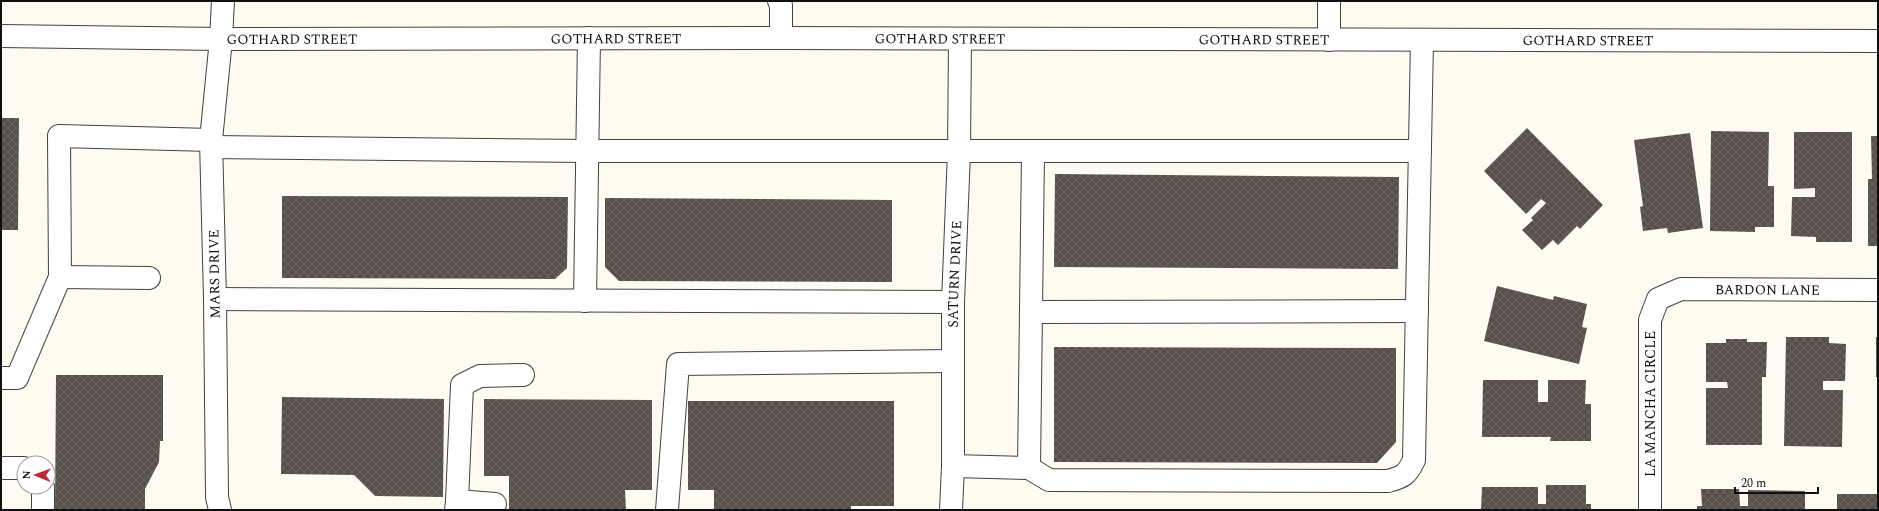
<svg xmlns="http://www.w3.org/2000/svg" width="1879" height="511" viewBox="0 0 1879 511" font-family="Spectral,serif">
<defs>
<pattern id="building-cross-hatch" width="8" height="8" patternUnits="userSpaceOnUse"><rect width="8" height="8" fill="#57504b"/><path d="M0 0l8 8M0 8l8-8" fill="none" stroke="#6a6561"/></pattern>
</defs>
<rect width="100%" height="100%" fill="#fffbf1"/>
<g fill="url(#building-cross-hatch)">
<polygon points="1,118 19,118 18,230 1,230"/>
<polygon points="1527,128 1603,205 1580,229 1577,226 1558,245 1553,240 1542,250 1522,230 1533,220 1531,218 1546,203 1541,199 1526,214 1484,171"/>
<polygon points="1711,131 1769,132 1768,186 1774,186 1774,227 1755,227 1755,232 1710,231"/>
<polygon points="1794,132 1852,132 1852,242 1816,242 1816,237 1791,236 1792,197 1815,197 1815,188 1794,189"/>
<polygon points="1690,133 1703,228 1668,233 1667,228 1643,231 1640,207 1643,206 1634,140"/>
<polygon points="1871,136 1878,136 1878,246 1868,246 1868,179 1872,179"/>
<polygon points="1055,174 1399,177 1398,269 1054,267"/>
<polygon points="282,196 568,197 567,268 555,279 282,278"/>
<polygon points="605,198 892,200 892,282 619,281 605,267"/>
<polygon points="1497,286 1553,300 1554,296 1587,304 1582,327 1587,328 1579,364 1484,341"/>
<polygon points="1786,337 1829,337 1829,343 1846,344 1845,381 1823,381 1823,390 1843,390 1842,447 1784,446"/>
<rect x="1876" y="337" width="2" height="40"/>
<polygon points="1726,339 1747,339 1747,342 1767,342 1766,377 1762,377 1762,445 1706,445 1706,388 1728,388 1727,382 1706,382 1706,343 1726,343"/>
<polygon points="1054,347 1396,348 1396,442 1377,463 1054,462"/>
<polygon points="56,375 163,375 163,441 160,441 159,462 145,489 145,510 55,510"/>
<polygon points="1483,380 1538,380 1538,402 1548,402 1548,380 1586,380 1585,404 1591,404 1591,441 1550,441 1551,437 1482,437"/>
<polygon points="282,397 444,399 443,497 375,496 354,475 281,474"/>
<polygon points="484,399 652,400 652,490 625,490 626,510 509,510 509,476 484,476"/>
<polygon points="688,401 894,401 894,506 851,506 851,510 714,510 714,490 688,490"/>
<polygon points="1546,485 1586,485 1586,504 1591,504 1591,510 1481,510 1482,487 1538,487 1538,504 1546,504"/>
<polygon points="1701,489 1739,489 1740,506 1748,506 1748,490 1805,491 1805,510 1697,510 1697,506 1702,506"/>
<rect x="1837" y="494" width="41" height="16"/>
</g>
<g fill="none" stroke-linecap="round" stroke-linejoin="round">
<defs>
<g id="minor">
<polyline points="779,1 781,5 781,38"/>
<polyline points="1329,1 1329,40"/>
<path id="s1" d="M1 36 221 39 781 38 1878 41"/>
<polyline points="212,147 587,151 1420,151"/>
<polyline points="60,277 149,278"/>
<polyline points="215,299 953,302"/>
<polyline points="585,301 589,38"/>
<polyline points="1031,312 1417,311"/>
<polyline points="1,378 17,378 60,277 59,136 211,140"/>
<path d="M953 466 1029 468 1049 480 1388 481C1403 477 1407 475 1414 460L1422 40"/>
<polyline points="1,468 24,468"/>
<polyline points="1029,468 1033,152"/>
<polyline points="43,487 43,510"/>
<polyline points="457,501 462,385 480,376 523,375"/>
<polyline points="220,510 217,497 215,299 211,140 221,39 223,1"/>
<polyline points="456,510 457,501 495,504"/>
<polyline points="667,510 678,364 953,361"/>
<path id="s2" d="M951 510 953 466V302L959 152 960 39"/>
<path id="s3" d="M1650 510V320L1658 299 1681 289 1878 290"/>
</g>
</defs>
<use href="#minor" stroke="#424242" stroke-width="24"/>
<use href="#minor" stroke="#fff" stroke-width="22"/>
</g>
<g text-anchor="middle" stroke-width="4" stroke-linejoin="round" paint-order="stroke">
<g font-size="14" fill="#0f0f0f" stroke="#fff">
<text dy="5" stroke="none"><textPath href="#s1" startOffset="291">GOTHARD STREET</textPath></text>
<text dy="5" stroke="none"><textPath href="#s1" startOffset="615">GOTHARD STREET</textPath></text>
<text dy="5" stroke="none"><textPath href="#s1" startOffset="939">GOTHARD STREET</textPath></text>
<text dy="5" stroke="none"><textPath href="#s1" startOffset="1263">GOTHARD STREET</textPath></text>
<text dy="5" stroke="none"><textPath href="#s1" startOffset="1587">GOTHARD STREET</textPath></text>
<text transform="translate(214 274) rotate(-91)" y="5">MARS DRIVE</text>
<text dy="5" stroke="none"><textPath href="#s2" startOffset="236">SATURN DRIVE</textPath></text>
<text dy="5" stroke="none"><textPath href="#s3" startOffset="324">BARDON LANE</textPath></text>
<text transform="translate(1650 404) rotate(-90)" y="5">LA MANCHA CIRCLE</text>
</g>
</g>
<rect width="1879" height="511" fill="none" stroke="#0f0f0f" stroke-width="4"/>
<g transform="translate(36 475) rotate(271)"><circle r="19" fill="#ffffff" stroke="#9f9f9f"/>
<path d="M0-3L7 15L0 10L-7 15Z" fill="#bc2a36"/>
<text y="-6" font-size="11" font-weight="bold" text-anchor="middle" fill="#0f0f0f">N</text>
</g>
<path d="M1735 487v6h83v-6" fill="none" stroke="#0f0f0f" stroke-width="2"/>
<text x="1741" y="487" font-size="12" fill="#0f0f0f" stroke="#ffffff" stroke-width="3" paint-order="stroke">20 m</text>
</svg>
